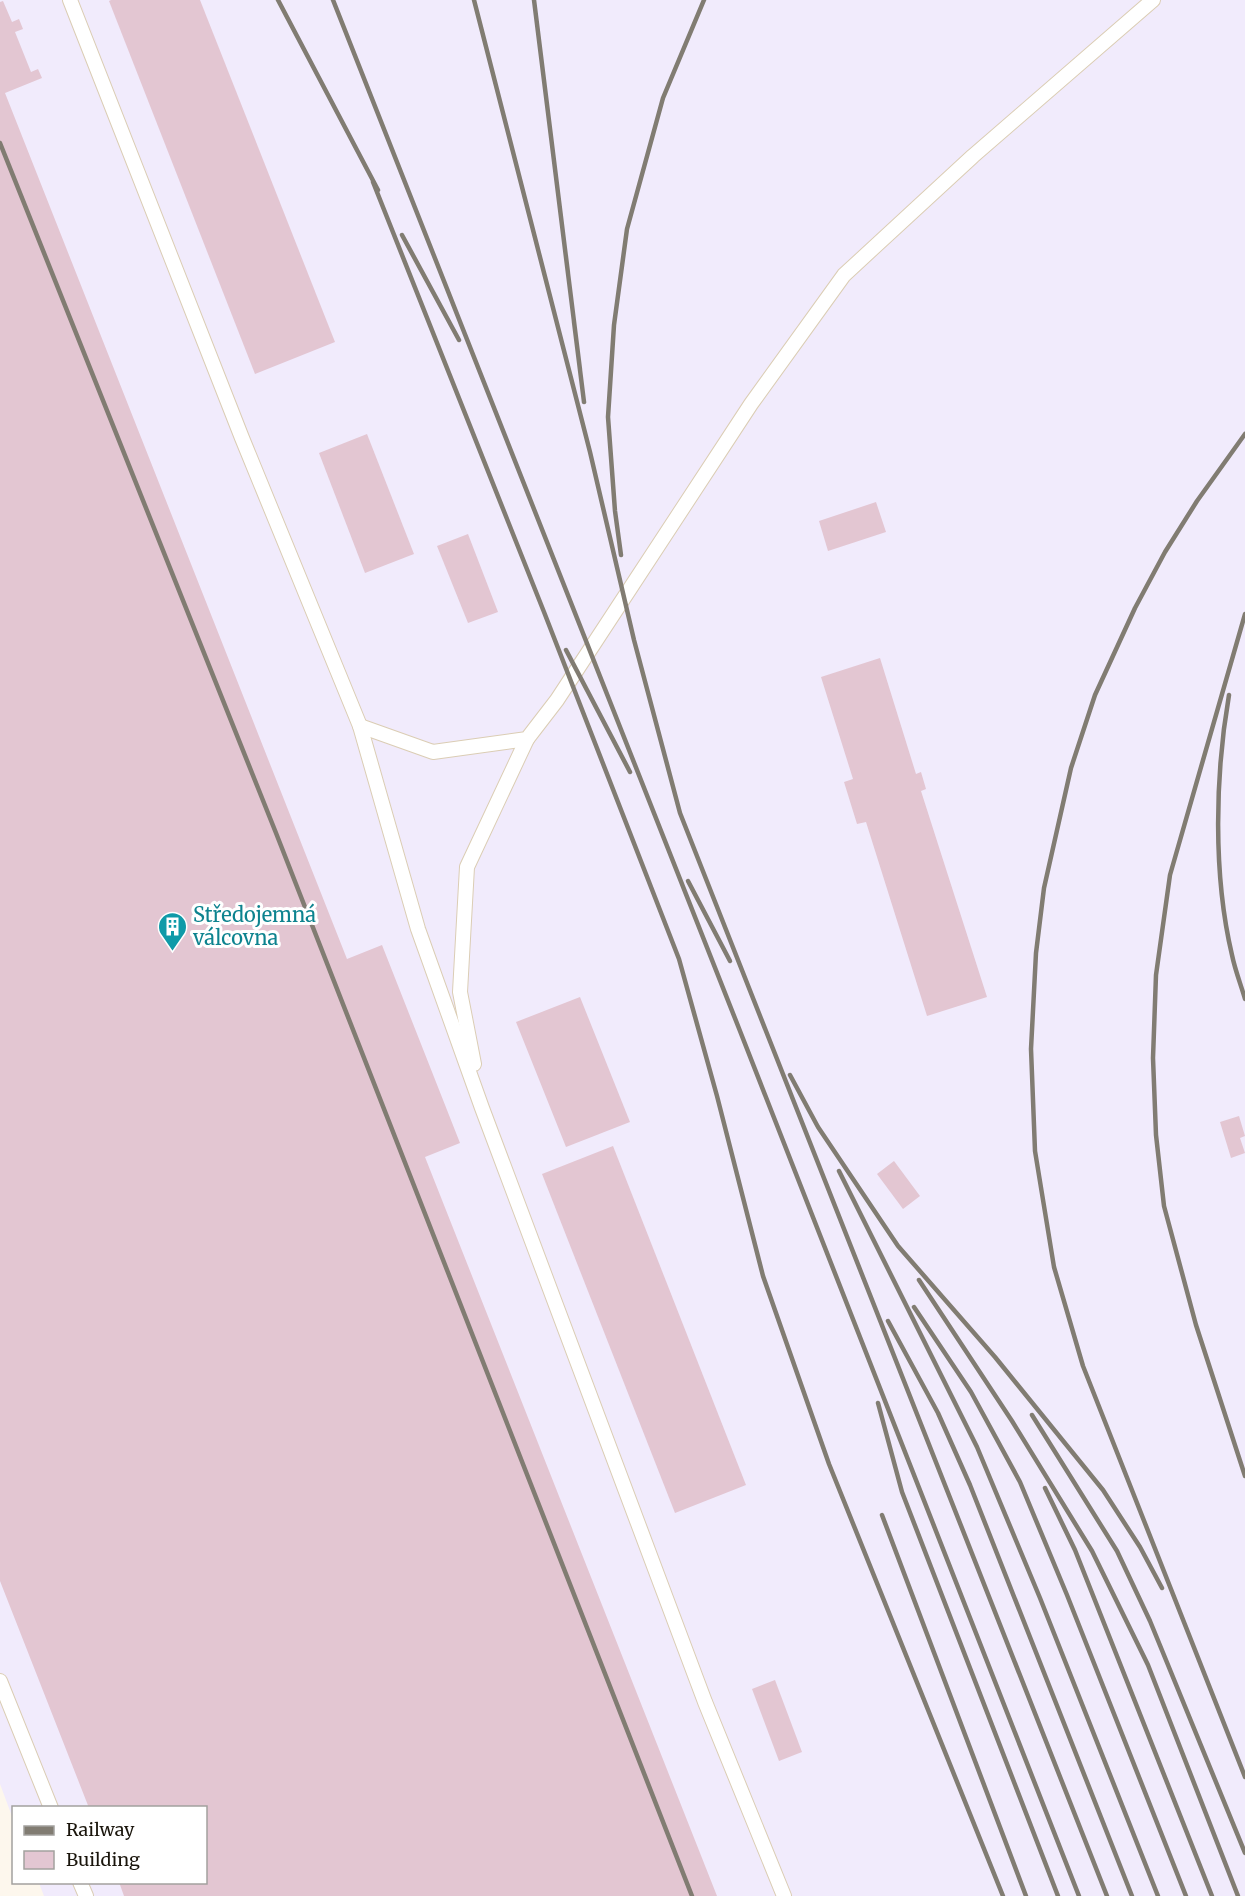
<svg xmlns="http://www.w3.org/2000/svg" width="1245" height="1896" viewBox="0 0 1245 1896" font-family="Merriweather,serif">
<rect width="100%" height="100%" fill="#fdf7ed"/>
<polygon fill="#f1ebfc" points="0,0 1245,0 1245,1896 44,1896 39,1883 206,1882 206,1808 14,1808 13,1819 0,1784"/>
<g fill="#e3c6d2">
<polygon points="111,0 200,0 335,342 255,374 109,1"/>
<polygon points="3,1 12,22 19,19 23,29 15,32 31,72 38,69 42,78 5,93 347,959 382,945 460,1143 425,1157 717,1896 124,1896 119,1882 206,1882 206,1808 89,1808 0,1581 0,2"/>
<polygon points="367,434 414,554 365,573 319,453"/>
<polygon points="876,502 886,532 828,551 819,521"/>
<polygon points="468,534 498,612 468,623 437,546"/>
<polygon points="880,658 916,774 921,772 926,789 921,791 987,997 927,1016 866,822 857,824 844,782 853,779 821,677"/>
<polygon points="580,997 630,1122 566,1147 516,1022"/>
<polygon points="1239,1116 1245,1136 1240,1138 1245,1153 1231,1158 1220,1122"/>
<polygon points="613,1146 746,1485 675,1513 542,1174"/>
<polygon points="894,1161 920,1196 903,1209 877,1174"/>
<polygon points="775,1680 802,1752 779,1761 752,1689"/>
</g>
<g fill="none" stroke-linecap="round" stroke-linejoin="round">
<defs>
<g id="service">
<polyline points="70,0 242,438 360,726 418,929 482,1108 705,1702 784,1896"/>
<polyline points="360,726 433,752 527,739 557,700 751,404 844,275 973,156 1153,0"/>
<polyline points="474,1064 460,992 467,867 527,739"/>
<polyline points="0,1681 51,1808"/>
<polyline points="80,1882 86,1896"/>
</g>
</defs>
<use href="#service" stroke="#dbcdb4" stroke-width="16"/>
<use href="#service" stroke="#fff" stroke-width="14"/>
<g stroke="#817c72" stroke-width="4.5">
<polyline points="278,0 378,190"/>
<polyline points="333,0 740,1031 1079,1896"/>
<polyline points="474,0 590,452 634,640 680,813 1107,1896"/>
<polyline points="534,0 584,402"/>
<polyline points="0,143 276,833 692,1896"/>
<polyline points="373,182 544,612 679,959 717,1096 763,1276 829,1464 1003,1896"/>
<polyline points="402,235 459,340"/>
<polyline points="1245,434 1197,501 1165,552 1135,608 1095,695 1071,768 1044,888 1036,953 1031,1049 1035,1151 1054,1267 1083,1366 1245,1777"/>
<polyline points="621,555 615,511 608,417 614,325 627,229 663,98 704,0"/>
<polyline points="1245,614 1170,875 1156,975 1153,1058 1156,1135 1164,1206 1196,1325 1245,1476"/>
<polyline points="566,650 630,772"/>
<path d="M1229 695C1215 776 1213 875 1232 955 1235 970 1241 985 1245 999"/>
<polyline points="688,881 730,961"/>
<polyline points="790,1075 818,1127 898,1246 995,1357 1103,1490 1140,1547 1162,1588"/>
<polyline points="839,1171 977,1447 1040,1598 1158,1896"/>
<polyline points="919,1280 1012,1421 1092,1551 1148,1665 1238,1896"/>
<polyline points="914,1307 971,1392 1020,1482 1067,1595 1186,1896"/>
<polyline points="888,1321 938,1413 970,1485 1132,1896"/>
<polyline points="878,1403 902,1492 1058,1896"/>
<polyline points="1032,1415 1117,1551 1150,1621 1245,1853"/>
<polyline points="1045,1488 1075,1550 1212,1896"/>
<polyline points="882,1515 1026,1896"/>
</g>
</g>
<defs>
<symbol id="building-pin" viewBox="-11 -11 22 30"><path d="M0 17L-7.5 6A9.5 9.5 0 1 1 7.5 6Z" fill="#0f9aa8" stroke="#fff"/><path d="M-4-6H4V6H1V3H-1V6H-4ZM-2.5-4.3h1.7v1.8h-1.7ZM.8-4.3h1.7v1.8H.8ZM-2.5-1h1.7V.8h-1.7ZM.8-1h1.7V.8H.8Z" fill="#fff"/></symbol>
</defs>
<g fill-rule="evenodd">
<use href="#building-pin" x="156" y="910" width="33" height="45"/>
</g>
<g text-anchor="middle" stroke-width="6" stroke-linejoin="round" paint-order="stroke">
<g font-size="20" fill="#0d838f" stroke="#fff" text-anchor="start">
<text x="193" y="922">Středojemná<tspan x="193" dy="23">válcovna</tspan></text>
</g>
</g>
<rect x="12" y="1806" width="195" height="78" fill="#ffffff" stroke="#a3a19e" stroke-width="1.5"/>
<rect x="24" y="1826" width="30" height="9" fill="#817c72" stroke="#a3a19e" stroke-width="1.5"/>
<text x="66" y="1836" font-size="18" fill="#1a150c">Railway</text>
<rect x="24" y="1851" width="30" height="18" fill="#e3c6d2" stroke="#a3a19e" stroke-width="1.5"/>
<text x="66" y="1866" font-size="18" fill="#1a150c">Building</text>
</svg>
